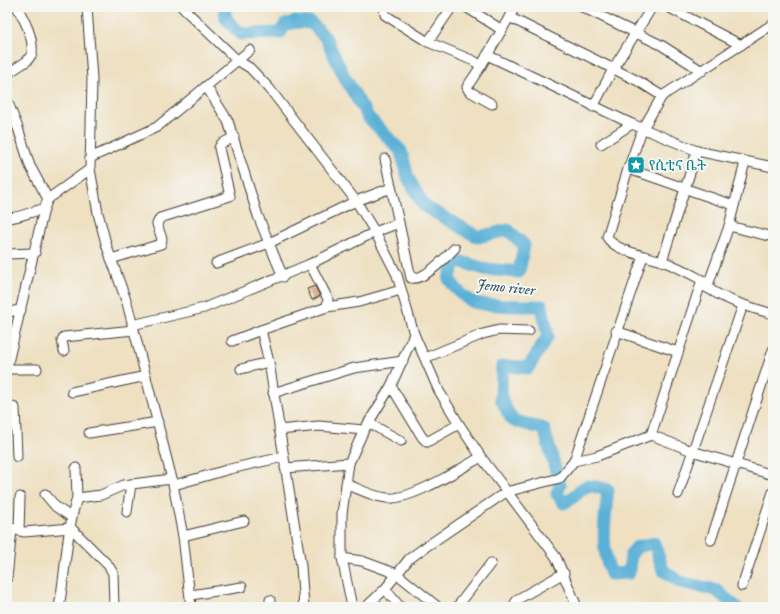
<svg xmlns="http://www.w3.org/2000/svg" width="780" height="614" viewBox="0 0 780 614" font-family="'IM FELL English','Noto Serif Ethiopic',serif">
<rect width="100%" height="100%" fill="#f6f6f2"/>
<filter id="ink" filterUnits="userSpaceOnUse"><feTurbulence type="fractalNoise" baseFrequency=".025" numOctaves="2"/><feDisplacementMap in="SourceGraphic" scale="8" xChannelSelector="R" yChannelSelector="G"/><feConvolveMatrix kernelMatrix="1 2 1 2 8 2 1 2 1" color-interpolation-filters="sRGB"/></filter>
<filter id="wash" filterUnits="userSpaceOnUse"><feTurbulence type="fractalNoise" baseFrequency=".012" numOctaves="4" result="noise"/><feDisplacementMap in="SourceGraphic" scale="16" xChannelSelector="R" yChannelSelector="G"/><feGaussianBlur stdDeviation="0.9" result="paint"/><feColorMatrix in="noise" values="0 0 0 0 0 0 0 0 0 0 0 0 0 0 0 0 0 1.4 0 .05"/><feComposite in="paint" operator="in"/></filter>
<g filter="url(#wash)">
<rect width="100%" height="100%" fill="#eee0c1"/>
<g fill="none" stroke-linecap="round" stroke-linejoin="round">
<path stroke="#5ab0d7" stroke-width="13" d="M224 7 226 19 241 34 280 33 285 25 295 22 311 23 325 37 345 78 368 117 401 151 408 178 424 206 478 237 508 230 524 245 519 272 485 269 462 262 454 265 449 279C455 288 462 296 471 301 481 307 528 306 542 306L548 336 528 368 510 366 502 367 501 399 512 420 544 429 560 485 557 494 564 503C589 491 574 480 608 490 605 518 600 548 611 574L629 573 631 554 637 547 654 543 663 570 680 582 716 590 736 607"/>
</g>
<g id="blocks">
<polygon fill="#d79b70" points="315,286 320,296 312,300 307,289"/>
</g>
</g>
<g filter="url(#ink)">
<use href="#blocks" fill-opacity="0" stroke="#3c3935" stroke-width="1"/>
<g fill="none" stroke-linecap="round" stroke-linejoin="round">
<defs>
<g id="minor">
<polyline points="87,7 92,79 90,169 98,213 107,247 127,303 172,479 183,536 191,607"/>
<polyline points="384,7 385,15 428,42 474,61 481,66"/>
<polyline points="466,7 502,30"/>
<polyline points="582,7 661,45 702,71"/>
<polyline points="668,7 741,45"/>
<polyline points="509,17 638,81 662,96"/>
<path d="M773 24 662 96 642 130 628 169 607 237C614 251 647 256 662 261 674 265 689 273 700 279 704 282 704 286 708 288 726 301 753 308 773 314"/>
<polyline points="428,42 452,7"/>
<polyline points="487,55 632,124"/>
<path d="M7 74 27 61 32 54C34 38 25 21 17 7"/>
<polyline points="206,86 228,121 258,216 269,243 356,201 391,188"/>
<polyline points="7,100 18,128 30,166 48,199"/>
<polyline points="492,104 469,91 467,87 481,66 515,7"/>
<polyline points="593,107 613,69 652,7"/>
<polyline points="601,144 632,124 697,151 773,167"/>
<polyline points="90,158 157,127 250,50"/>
<path d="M385 159 411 278C424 281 446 257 455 248"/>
<path d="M628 169C664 180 698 194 734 205"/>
<path d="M7 218C20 218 31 211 44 209"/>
<polyline points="399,223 375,232 397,275 414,334"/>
<polyline points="729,226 773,237"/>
<polyline points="7,254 35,253"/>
<polyline points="111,259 161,244 162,239 157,224 160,218 230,196 219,148 221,144 234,137"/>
<polyline points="662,261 697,151"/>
<polyline points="216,263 269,243 283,277"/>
<polyline points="707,288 729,226 745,162"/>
<polyline points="327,307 359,302 401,290"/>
<polyline points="7,312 21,310"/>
<polyline points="132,325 204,308 310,264 375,232 356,201 269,88 250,68 237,60 182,7"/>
<polyline points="616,331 678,352"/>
<polyline points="232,341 261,330"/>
<polyline points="64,351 62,340 64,337 134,330"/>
<polyline points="425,358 483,334 499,330 529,331"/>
<polyline points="7,367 44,209 48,199 90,169"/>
<polyline points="7,369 37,369"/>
<polyline points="241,369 269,362"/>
<polyline points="391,386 422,437 427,442 459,424"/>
<polyline points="72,392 146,376"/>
<polyline points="273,393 354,368 403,361"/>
<polyline points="7,404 15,408 17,457"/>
<polyline points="369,423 401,441"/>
<polyline points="279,430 319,426 364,430"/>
<polyline points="89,433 158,422"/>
<polyline points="651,435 702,280"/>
<polyline points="574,461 597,456 651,435 692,451 773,475"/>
<polyline points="349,463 364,430 391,386 414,334 439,391 459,424 481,457 556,557 577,607"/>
<polyline points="76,468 77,498"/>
<polyline points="285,468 349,463 342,514 342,558 352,607"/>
<path d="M346 484C359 489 373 497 387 498 410 501 460 469 481 457"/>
<polyline points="174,485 230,469 283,457"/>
<polyline points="45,494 56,507 71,517"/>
<polyline points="678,494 743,305"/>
<polyline points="127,512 131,484"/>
<polyline points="7,527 24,532 71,528"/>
<polyline points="71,528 108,565 113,573 114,607"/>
<polyline points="19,531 20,497"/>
<polyline points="183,536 244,521"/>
<polyline points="711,540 773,350"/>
<polyline points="342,558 362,561 397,574 409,559 424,548 506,492 560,478 574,461 643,256"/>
<polyline points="7,578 12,528"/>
<polyline points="742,586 773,492"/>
<polyline points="385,589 397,574 438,607"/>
<polyline points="191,595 242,587"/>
<path d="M59 607C66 571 66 532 77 498L101 495 124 485 172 479"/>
<polyline points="270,607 270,600"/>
<polyline points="304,607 301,566 269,362 261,330 327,307 328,299 310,264"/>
<polyline points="366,607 385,589 400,607"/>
<polyline points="457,607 491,563"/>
<polyline points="516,607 515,603 518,599 564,573"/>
</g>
</defs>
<use href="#minor" stroke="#3c3935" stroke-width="11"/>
<use href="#minor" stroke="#fff" stroke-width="9"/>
</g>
</g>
<defs>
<symbol id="sight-square" viewBox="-11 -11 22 22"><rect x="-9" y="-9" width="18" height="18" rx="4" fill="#0f9aa8" stroke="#f6f6f2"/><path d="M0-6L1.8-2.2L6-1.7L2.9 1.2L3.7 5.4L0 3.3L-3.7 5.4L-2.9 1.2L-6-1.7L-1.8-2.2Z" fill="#fff"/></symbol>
</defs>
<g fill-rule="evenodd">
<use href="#sight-square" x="626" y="155" width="20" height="20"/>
</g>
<g text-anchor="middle" stroke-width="4" stroke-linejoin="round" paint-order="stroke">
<g font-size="14" fill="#0d838f" stroke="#f6f6f2" text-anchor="start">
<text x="649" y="170">የሲቲና ቤት</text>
</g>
<g font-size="15" font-style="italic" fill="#355767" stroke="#f6f6f2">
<text transform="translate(506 287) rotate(6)" y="5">Jemo river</text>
</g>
</g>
<rect width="780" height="614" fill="none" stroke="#f6f6f2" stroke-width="24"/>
</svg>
